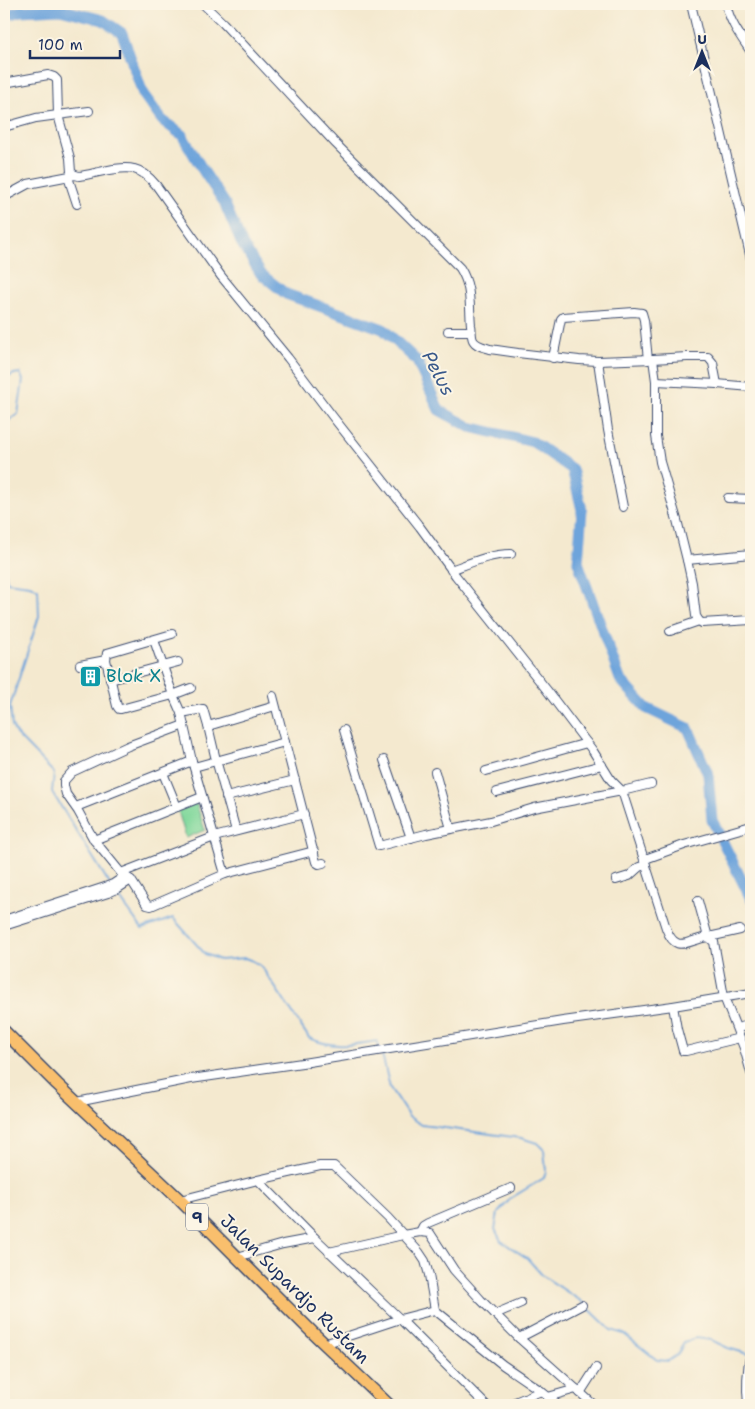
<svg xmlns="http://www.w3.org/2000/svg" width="755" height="1409" viewBox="0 0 755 1409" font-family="'Shantell Sans',sans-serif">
<rect width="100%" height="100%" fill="#fcf5e5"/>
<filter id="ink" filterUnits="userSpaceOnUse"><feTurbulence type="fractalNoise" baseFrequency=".02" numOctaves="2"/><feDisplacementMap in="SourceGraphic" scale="10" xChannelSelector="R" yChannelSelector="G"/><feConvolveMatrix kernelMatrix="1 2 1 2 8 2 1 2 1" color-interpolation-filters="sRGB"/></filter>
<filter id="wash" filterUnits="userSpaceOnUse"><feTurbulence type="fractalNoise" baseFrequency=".0096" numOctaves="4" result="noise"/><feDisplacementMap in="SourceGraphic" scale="20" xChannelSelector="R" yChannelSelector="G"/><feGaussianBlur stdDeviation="1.12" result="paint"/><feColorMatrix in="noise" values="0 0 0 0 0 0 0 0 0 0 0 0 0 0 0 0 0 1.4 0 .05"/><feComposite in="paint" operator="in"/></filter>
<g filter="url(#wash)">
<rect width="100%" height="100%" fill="#f4e9cf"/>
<polygon fill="#82d89c" stroke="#4e847d" points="196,803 205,830 186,838 178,811"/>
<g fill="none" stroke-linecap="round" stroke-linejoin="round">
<g stroke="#6ea4db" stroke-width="2">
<polyline points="4,376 6,378 14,374 20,373 23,380 18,414 4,424"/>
<polyline points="4,565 7,582 30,585 38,589 39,616 10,706 12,726 16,734 54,773 52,792 109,883"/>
<path d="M116 893 142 929 173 918 205 954 220 960 245 958 253 961 261 966 309 1038C333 1049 352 1045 377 1041L380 1049"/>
<polyline points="382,1054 390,1088 409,1117 422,1125 521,1138 537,1143 544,1150 546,1171 544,1178 511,1198 498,1213 495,1229 501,1241 527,1258 543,1276 581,1301 611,1330 624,1334 657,1360 668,1361 677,1355 684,1343 696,1338 711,1340 728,1348 748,1354"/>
</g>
<polyline stroke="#6ea4db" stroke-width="11" points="4,16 20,11 60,9 103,20 122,33 143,94 162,120 182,135 204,172 224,202 241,242 261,274 286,294 383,329 417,361 439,410 470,427 533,442 572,469 582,510 578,562 620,679 646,708 688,728 708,774 712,820 751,899"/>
</g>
</g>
<g filter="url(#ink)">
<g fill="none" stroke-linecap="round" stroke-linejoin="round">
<defs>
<g id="minor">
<path d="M203 4 223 23 336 144 460 268C472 287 469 304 471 325 472 329 471 336 473 340 476 346 484 347 490 349L518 353 579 360 598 361 653 359 656 381V436L660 462 677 520 687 560 692 583 696 616 699 621 702 623 751 620"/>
<polyline points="691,4 751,259"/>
<path d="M726 4C730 23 741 37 751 52"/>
<polyline points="4,83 48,75 54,77 57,80 58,115 89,111"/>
<path d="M4 127 36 118 58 115 70 158 71 172 75 175 79 176C94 174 120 165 134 169 143 171 150 178 156 185L221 276 288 358 333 417 420 527 456 576 546 689 593 751 611 780 622 791 666 928C676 955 687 940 708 937L714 942 724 997 744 1048 751 1073"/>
<polyline points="68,177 77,204"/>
<polyline points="4,197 28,184 75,175"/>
<polyline points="448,331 471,331"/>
<polyline points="553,358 561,319 563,317 634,312 642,313 644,320 648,360"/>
<polyline points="653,359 687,357 708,357 713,363 717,384"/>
<polyline points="598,361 608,430 623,507"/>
<polyline points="656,381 717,384 751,387"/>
<polyline points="728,498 751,499"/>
<polyline points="687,560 751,554"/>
<path d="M451 570C470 563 490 554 511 554"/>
<polyline points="670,631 699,621"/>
<polyline points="172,634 107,653 106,660 117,706 119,709 121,709 173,695 191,688"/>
<polyline points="154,640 173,695 181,713"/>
<polyline points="80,665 106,660"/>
<polyline points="110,680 178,662"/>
<polyline points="273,696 316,862 319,864 323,863"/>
<polyline points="184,725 128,746 72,772 64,781 64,786 66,794 78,811 94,840 121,873 131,880 147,905 151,906 225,874 314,851"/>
<polyline points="208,726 216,760 236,831"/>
<polyline points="344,730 379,846 426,834 491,821 534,808 622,791 651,784"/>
<polyline points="384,760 411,838"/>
<polyline points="194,767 285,742"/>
<polyline points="486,771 587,743"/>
<polyline points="435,772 451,829"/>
<polyline points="163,773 177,807"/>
<polyline points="497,792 602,765"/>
<polyline points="226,797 295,780"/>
<polyline points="76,807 192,761"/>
<polyline points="94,840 202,797"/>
<polyline points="644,861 648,858 684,845 751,826"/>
<polyline points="121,873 214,837 304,814"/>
<polyline points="225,874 192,761 181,713 203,709 208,726 275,706"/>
<polyline points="616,880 629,876 639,867 646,865"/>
<polyline points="698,901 708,937"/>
<polyline points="4,920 105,887 113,884 125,876"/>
<polyline points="4,926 108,893 117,889 131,880"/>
<polyline points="709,937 740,930"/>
<polyline points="673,1006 677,1029 683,1051 686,1051 740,1038"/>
<polyline points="737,1028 749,1025"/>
<polyline points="77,1102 191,1079 309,1062 563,1021 673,1006 751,993"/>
<polyline points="258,1180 320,1166 334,1166 388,1218 419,1252 425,1261 429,1275 435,1310 503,1365 541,1391 558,1405"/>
<polyline points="180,1200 258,1180 315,1238"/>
<polyline points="420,1232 423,1226 428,1223 511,1188"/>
<polyline points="329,1252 403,1235 420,1232 430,1233 454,1270 481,1300 519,1338 582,1305"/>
<polyline points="237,1257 283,1244 315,1238 400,1319 486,1405"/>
<polyline points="495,1314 521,1303"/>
<polyline points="519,1338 594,1405"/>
<polyline points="324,1344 400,1319 435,1310"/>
<polyline points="580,1393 596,1368"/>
<polyline points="548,1397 576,1389"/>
<polyline points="508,1405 541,1391"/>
<path d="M748 1405C746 1387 747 1369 751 1352"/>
</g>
<polyline id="highway" points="4,1031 57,1084 180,1200 312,1332 389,1405"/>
</defs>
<use href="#minor" stroke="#3c4b6f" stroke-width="10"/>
<use href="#highway" stroke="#3c4b6f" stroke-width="14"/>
<use href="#minor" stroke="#fff" stroke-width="8"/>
<use href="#highway" stroke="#f9bf6d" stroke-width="11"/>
</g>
</g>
<defs>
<symbol id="building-square" viewBox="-11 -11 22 22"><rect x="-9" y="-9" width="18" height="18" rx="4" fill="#0f9aa8" stroke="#fcf5e5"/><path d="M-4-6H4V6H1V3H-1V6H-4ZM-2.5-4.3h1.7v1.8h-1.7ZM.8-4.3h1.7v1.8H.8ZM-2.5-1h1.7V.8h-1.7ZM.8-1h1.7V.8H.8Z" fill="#fff"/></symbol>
</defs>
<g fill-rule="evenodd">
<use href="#building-square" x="78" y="664" width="25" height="25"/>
</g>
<g text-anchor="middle" stroke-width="4" stroke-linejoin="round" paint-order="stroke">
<rect fill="#fcf5e5" stroke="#5e6a86" stroke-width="1" x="186" y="1203.5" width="22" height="27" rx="4"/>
<g font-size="16" font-weight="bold" fill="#1b2f5e">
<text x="197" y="1223">9</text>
</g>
<g font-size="18" fill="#0d838f" stroke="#fcf5e5" text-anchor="start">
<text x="106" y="682">Blok X</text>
</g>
<g font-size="18" fill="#1b2f5e" stroke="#fcf5e5">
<text transform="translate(295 1289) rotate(45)" y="6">Jalan Supardjo Rustam</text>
</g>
<g font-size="19" font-style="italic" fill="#38588a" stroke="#fcf5e5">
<text transform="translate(439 373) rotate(62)" y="7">Pelus</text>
</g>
</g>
<rect width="755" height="1409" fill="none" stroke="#fcf5e5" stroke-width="20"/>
<g transform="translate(702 52)" stroke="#fcf5e5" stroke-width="4" paint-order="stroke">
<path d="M0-4L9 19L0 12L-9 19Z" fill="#1b2f5e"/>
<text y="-8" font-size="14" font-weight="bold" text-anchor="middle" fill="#1b2f5e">U</text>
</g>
<path d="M30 50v8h90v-8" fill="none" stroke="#1b2f5e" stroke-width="2.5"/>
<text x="38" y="50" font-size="15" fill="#1b2f5e" stroke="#fcf5e5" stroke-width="4" paint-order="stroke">100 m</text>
</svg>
